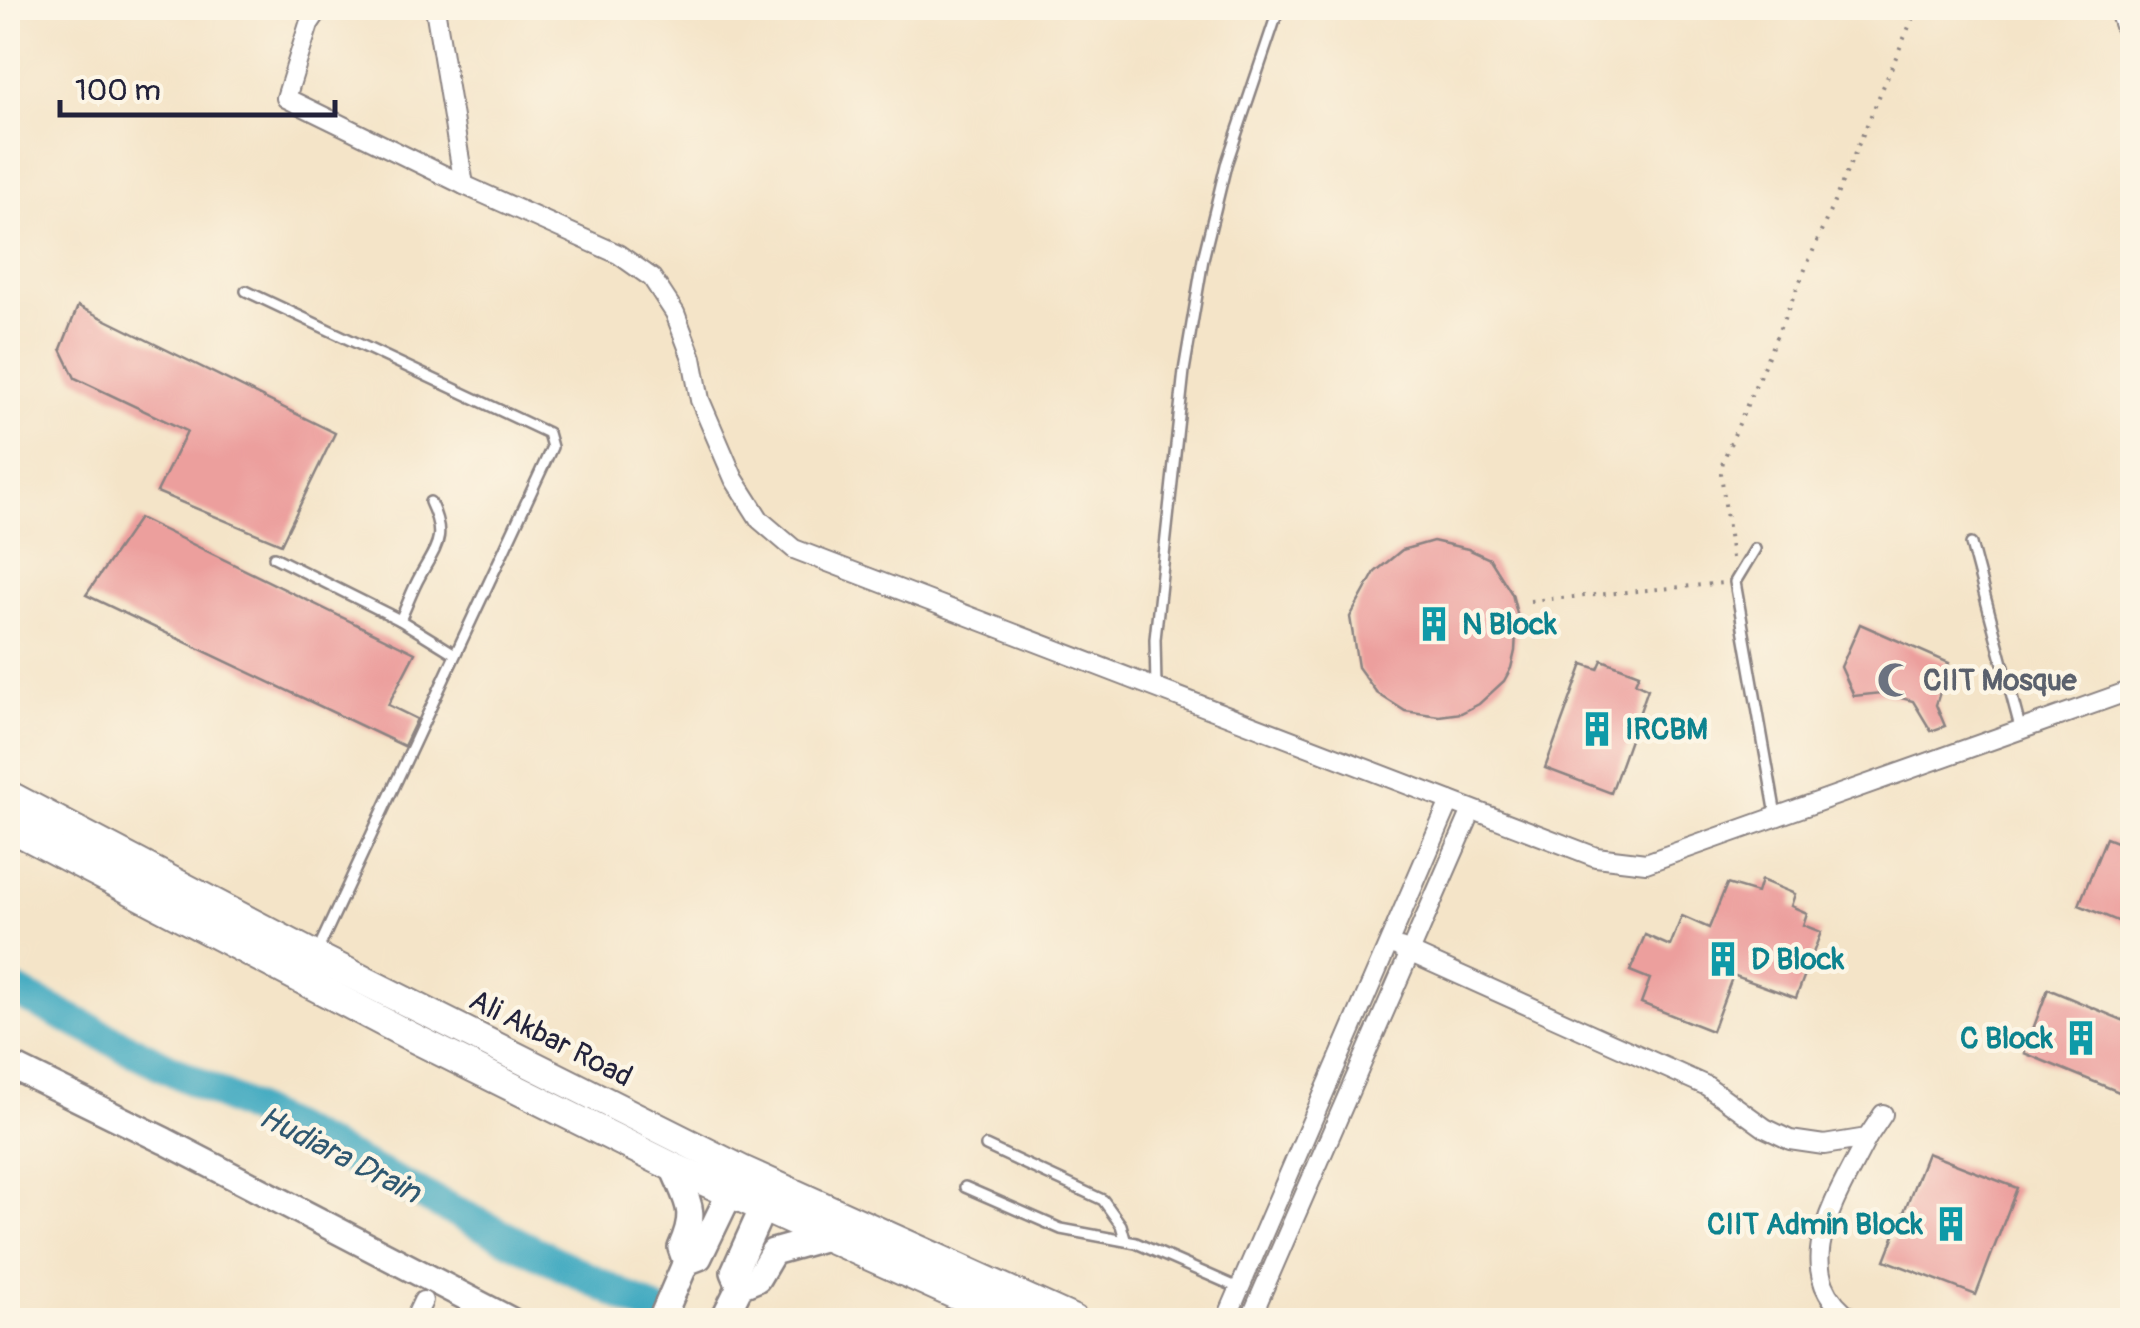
<svg xmlns="http://www.w3.org/2000/svg" width="2140" height="1328" viewBox="0 0 2140 1328" font-family="Pangolin,sans-serif">
<rect width="100%" height="100%" fill="#fcf5e5"/>
<filter id="ink" filterUnits="userSpaceOnUse"><feTurbulence type="fractalNoise" baseFrequency=".01" numOctaves="2"/><feDisplacementMap in="SourceGraphic" scale="20" xChannelSelector="R" yChannelSelector="G"/><feConvolveMatrix kernelMatrix="1 2 1 2 8 2 1 2 1" color-interpolation-filters="sRGB"/></filter>
<filter id="wash" filterUnits="userSpaceOnUse"><feTurbulence type="fractalNoise" baseFrequency=".0048" numOctaves="4" result="noise"/><feDisplacementMap in="SourceGraphic" scale="40" xChannelSelector="R" yChannelSelector="G"/><feGaussianBlur stdDeviation="2.25" result="paint"/><feColorMatrix in="noise" values="0 0 0 0 0 0 0 0 0 0 0 0 0 0 0 0 0 1.4 0 .05"/><feComposite in="paint" operator="in"/></filter>
<g filter="url(#wash)">
<rect width="100%" height="100%" fill="#f4e4c8"/>
<g fill="none" stroke-linecap="round" stroke-linejoin="round">
<polyline stroke="#42aac1" stroke-width="32" points="8,988 672,1320"/>
</g>
<g id="blocks">
<g fill="#ec9f9d">
<polygon points="78,306 335,433 281,544 157,492 187,431 75,378 61,349"/>
<polygon points="139,518 415,653 388,705 417,719 404,746 86,595"/>
<polygon points="1433,541 1468,549 1490,559 1512,594 1517,614 1515,651 1511,668 1504,681 1479,704 1461,713 1439,716 1405,711 1377,693 1358,667 1350,617 1375,572 1402,550"/>
<polygon points="1860,624 1949,663 1936,705 1945,726 1931,731 1913,701 1882,693 1854,696 1841,667"/>
<polygon points="1602,660 1639,674 1635,683 1648,689 1611,793 1545,768 1583,664 1598,669"/>
<polygon points="2106,838 2132,848 2132,927 2079,905"/>
<polygon points="1761,880 1795,894 1791,906 1807,913 1803,925 1821,932 1796,998 1733,975 1712,1031 1641,1003 1650,979 1630,971 1645,935 1670,946 1682,916 1709,928 1727,884 1757,893"/>
<polygon points="2048,989 2132,1024 2132,1070 2124,1094 2024,1053"/>
<polygon points="1927,1153 2017,1188 1976,1295 1885,1260"/>
</g>
</g>
</g>
<g filter="url(#ink)">
<use href="#blocks" fill-opacity="0" stroke="#8b8382" stroke-width="2.5"/>
<g fill="none" stroke-linecap="round" stroke-linejoin="round">
<defs>
<g id="service">
<polyline points="246,291 548,433 552,447 316,954"/>
<polyline points="1971,544 2020,727"/>
<polyline points="1755,549 1735,582 1776,815"/>
<polyline points="274,557 400,620 455,654"/>
<path d="M400 620C407 606 412 590 420 576 437 545 447 538 430 502"/>
<polyline points="1156,688 1155,639 1184,371 1203,259 1226,165 1279,8"/>
<polyline points="986,1146 1103,1200 1121,1225 1125,1239"/>
<polyline points="965,1187 1061,1229 1136,1243 1241,1289"/>
</g>
<g id="minor">
<polyline points="320,8 309,24 286,98 464,185 618,254 652,278 675,313 692,358 700,400 734,479 760,520 794,549 1596,857 1646,863 2132,690"/>
<polyline points="435,8 464,185"/>
<polyline points="2118,8 2132,50"/>
<polyline points="1400,948 1707,1086 1765,1128 1790,1140 1824,1145 1867,1138 1883,1114"/>
<polyline points="414,1320 423,1301"/>
<polyline points="1226,1320 1450,801"/>
<polyline points="1250,1320 1472,810"/>
<path d="M1854 1320C1783 1272 1839 1195 1867 1138"/>
</g>
<g id="secondary">
<polyline points="8,1064 165,1141 510,1320"/>
<path d="M673 1167C688 1204 698 1210 681 1248L686 1262"/>
<polyline points="740,1286 734,1272 771,1190"/>
<polyline points="661,1320 686,1262 699,1257 739,1174"/>
<polyline points="723,1320 740,1286 757,1279 773,1252 823,1238"/>
</g>
<g id="primary">
<polyline points="8,795 315,956 742,1170 1074,1320"/>
<polyline points="8,826 410,1036 673,1167 1011,1320"/>
</g>
</defs>
<use href="#service" stroke="#8b8382" stroke-width="14"/>
<use href="#minor" stroke="#8b8382" stroke-width="22"/>
<use href="#secondary" stroke="#8b8382" stroke-width="30"/>
<use href="#primary" stroke="#8b8382" stroke-width="32"/>
<g stroke="#8b8382" stroke-width="4" stroke-dasharray="2.5 8" stroke-linecap="butt">
<polyline points="1732,558 1721,473 1723,461 1917,8"/>
<polyline points="1530,601 1724,583"/>
</g>
<use href="#service" stroke="#fff" stroke-width="9"/>
<use href="#minor" stroke="#fff" stroke-width="18"/>
<use href="#secondary" stroke="#fff" stroke-width="25"/>
<use href="#primary" stroke="#fff" stroke-width="28"/>
</g>
</g>
<defs>
<symbol id="building-bare" viewBox="-9 -9 18 18"><path d="M-4-6H4V6H1V3H-1V6H-4ZM-2.5-4.3h1.7v1.8h-1.7ZM.8-4.3h1.7v1.8H.8ZM-2.5-1h1.7V.8h-1.7ZM.8-1h1.7V.8H.8Z" fill="#0f9aa8" stroke="#fcf5e5" stroke-width="2.5" paint-order="stroke"/></symbol>
<symbol id="mosque-bare" viewBox="-9 -9 18 18"><path d="M3.5-4.9A6 6 0 1 0 3.5 4.9A5 5 0 1 1 3.5-4.9Z" fill="#6b7280" stroke="#fcf5e5" stroke-width="2.5" paint-order="stroke"/></symbol>
</defs>
<g fill-rule="evenodd">
<use href="#building-bare" x="1409" y="599" width="50" height="50"/>
<use href="#mosque-bare" x="1870" y="655" width="50" height="50"/>
<use href="#building-bare" x="1572" y="704" width="50" height="50"/>
<use href="#building-bare" x="1698" y="934" width="50" height="50"/>
<use href="#building-bare" x="2056" y="1013" width="50" height="50"/>
<use href="#building-bare" x="1926" y="1199" width="50" height="50"/>
</g>
<g text-anchor="middle" stroke-width="9" stroke-linejoin="round" paint-order="stroke">
<g font-size="30" font-weight="bold" fill="#0d838f" stroke="#fcf5e5" text-anchor="start">
<text x="1462" y="634">N Block</text>
<text x="1625" y="739">IRCBM</text>
<text x="1751" y="969">D Block</text>
<text x="2053" y="1048" text-anchor="end">C Block</text>
<text x="1923" y="1234" text-anchor="end">CIIT Admin Block</text>
</g>
<g font-size="30" font-weight="bold" fill="#5b616d" stroke="#fcf5e5" text-anchor="start">
<text x="1923" y="690">CIIT Mosque</text>
</g>
<g font-size="30" fill="#22223b" stroke="#fcf5e5">
<text transform="translate(551 1038) rotate(27)" y="10">Ali Akbar Road</text>
</g>
<g font-size="32" font-style="italic" fill="#2f5871" stroke="#fcf5e5">
<text transform="translate(340 1154) rotate(27)" y="11">Hudiara Drain</text>
</g>
</g>
<rect width="2140" height="1328" fill="none" stroke="#fcf5e5" stroke-width="40"/>
<path d="M60 100v15h275v-15" fill="none" stroke="#22223b" stroke-width="5"/>
<text x="75" y="100" font-size="30" fill="#22223b" stroke="#fcf5e5" stroke-width="8" paint-order="stroke">100 m</text>
</svg>
